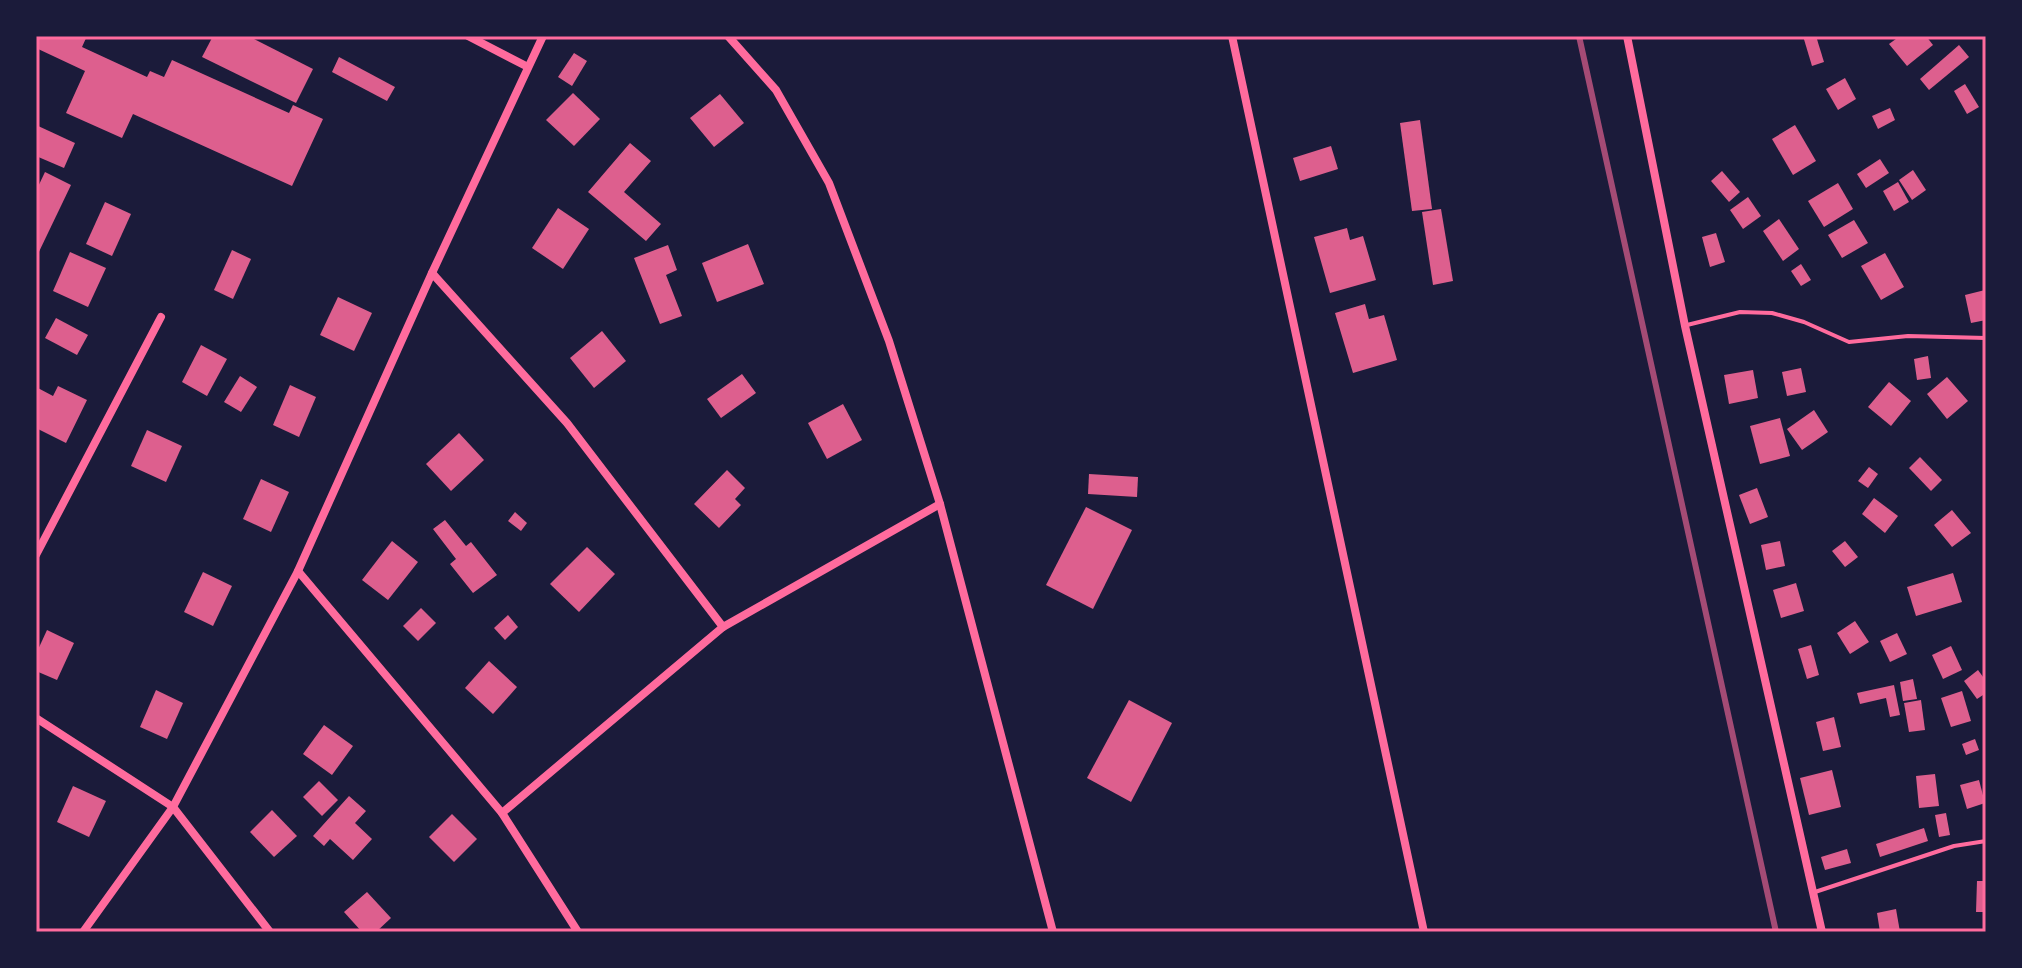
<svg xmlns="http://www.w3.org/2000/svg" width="2022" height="968" viewBox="0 0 2022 968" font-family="Signika,sans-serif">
<rect width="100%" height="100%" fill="#1b1b3a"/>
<g fill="#dd5f8e">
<polygon points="36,36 87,36 82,47 147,77 150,71 164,77 172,60 289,113 293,105 323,119 292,186 133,114 122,138 66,113 85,71 36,48"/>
<polygon points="213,36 248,36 313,69 296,103 202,57"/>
<polygon points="1803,36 1816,36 1824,62 1812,66"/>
<polygon points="1900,36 1926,36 1933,45 1907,66 1889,44"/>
<polygon points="1959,45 1969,57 1929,90 1920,79"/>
<polygon points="574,53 587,61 572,86 558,77"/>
<polygon points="339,57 395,87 387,101 332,72"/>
<polygon points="1845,78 1856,99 1838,110 1826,89"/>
<polygon points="1965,84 1979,107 1967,114 1954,91"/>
<polygon points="573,93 600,119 574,146 546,120"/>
<polygon points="720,94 744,123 714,147 690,118"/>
<polygon points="1890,108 1895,120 1878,129 1872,116"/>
<polygon points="1420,120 1432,209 1412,211 1400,123"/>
<polygon points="36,125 75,143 64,168 36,156"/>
<polygon points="1795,125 1816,161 1793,175 1772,139"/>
<polygon points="630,143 651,161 624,192 661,224 646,241 588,192"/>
<polygon points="1331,146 1338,169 1300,181 1293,158"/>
<polygon points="1880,159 1889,173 1866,188 1857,174"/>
<polygon points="1913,170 1926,190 1912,200 1899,180"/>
<polygon points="1722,171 1740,192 1729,202 1711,181"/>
<polygon points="45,172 71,185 36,258 36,191"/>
<polygon points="1898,182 1909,202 1894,211 1883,191"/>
<polygon points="1838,183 1853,209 1824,227 1808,201"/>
<polygon points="1748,197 1761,216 1743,229 1730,210"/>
<polygon points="105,202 131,214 112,256 86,244"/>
<polygon points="558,208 589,229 563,269 532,248"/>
<polygon points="1441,209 1453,281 1433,285 1422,212"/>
<polygon points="1779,219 1799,249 1783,261 1763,231"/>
<polygon points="1854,220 1868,243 1842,258 1828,235"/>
<polygon points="1347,228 1350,240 1363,236 1376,280 1330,293 1314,237"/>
<polygon points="1716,233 1725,262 1710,267 1702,237"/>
<polygon points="748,244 764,284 717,302 702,263"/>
<polygon points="668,245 677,270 666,275 682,316 660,324 634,258"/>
<polygon points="232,250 251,259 233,299 214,290"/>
<polygon points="70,252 106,268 88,307 53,291"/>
<polygon points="1885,253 1904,287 1881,300 1861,266"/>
<polygon points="1801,264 1811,280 1801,286 1791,271"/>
<polygon points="1985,290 1986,320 1971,323 1965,295"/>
<polygon points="338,297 372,313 354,351 320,335"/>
<polygon points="1365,304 1369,319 1384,315 1397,360 1353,373 1335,313"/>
<polygon points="56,318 88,335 77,355 45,338"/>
<polygon points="602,331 626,361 594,388 570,358"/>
<polygon points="201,345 227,359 207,396 182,382"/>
<polygon points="1928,356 1931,378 1917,380 1914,359"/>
<polygon points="1801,368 1806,392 1787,396 1782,372"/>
<polygon points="1753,370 1758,398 1729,404 1724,375"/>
<polygon points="742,374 756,393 721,418 707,399"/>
<polygon points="240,376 257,387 241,412 224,402"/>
<polygon points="1947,377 1968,401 1947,419 1927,394"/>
<polygon points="1889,382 1911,401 1891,426 1868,407"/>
<polygon points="290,385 316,397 299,437 273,425"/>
<polygon points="58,386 87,400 66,443 36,428 36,387 53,396"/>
<polygon points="843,404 862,440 827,459 808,423"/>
<polygon points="1814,410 1828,432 1802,450 1787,429"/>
<polygon points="1780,418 1790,456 1760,464 1750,426"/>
<polygon points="147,430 182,446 166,482 131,466"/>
<polygon points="459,433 484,460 451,491 426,464"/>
<polygon points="1920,457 1942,480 1931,491 1909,468"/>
<polygon points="1869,467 1878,474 1868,488 1858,481"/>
<polygon points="727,470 745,488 735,499 741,505 719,528 694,504"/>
<polygon points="1089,474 1138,477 1137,497 1088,494"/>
<polygon points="261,479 289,492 271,532 243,519"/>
<polygon points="1757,488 1768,517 1750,524 1739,495"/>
<polygon points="1874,498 1898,516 1885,533 1862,514"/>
<polygon points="1086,507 1132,530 1093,609 1046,585"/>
<polygon points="1952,510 1971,533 1952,547 1934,525"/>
<polygon points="515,512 527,523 521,531 508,521"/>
<polygon points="445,520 466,546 471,542 497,575 473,593 450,564 456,559 433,529"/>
<polygon points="392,541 418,562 388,600 362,580"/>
<polygon points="1780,541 1785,566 1766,570 1761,545"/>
<polygon points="1845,541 1858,557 1845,567 1832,551"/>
<polygon points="587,547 615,574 579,612 550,584"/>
<polygon points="203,572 232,586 213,626 184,612"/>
<polygon points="1953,573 1962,602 1916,616 1907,587"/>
<polygon points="1796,583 1804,611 1781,618 1773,590"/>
<polygon points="421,608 436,623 418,641 403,626"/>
<polygon points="508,615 518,627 505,640 494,628"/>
<polygon points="1855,621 1869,642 1850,654 1837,633"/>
<polygon points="47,630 74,643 57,680 36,671 36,654"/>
<polygon points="1897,633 1907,654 1890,662 1880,641"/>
<polygon points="1811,645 1819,675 1807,679 1798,649"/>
<polygon points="1951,646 1962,670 1943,679 1932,655"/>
<polygon points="489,661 517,687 493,714 465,688"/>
<polygon points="1978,670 1986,681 1986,693 1977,699 1964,681"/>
<polygon points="1913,679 1917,699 1903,701 1900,682"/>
<polygon points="1894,685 1900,715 1890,717 1886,698 1860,704 1857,693"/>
<polygon points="156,690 183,703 167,739 140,727"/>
<polygon points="1962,691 1971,721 1951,727 1941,698"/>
<polygon points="1129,700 1172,723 1131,802 1087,778"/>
<polygon points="1921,700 1925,730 1909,732 1904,703"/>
<polygon points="1834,717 1841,747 1823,751 1816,722"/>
<polygon points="324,725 353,746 332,775 303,754"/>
<polygon points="1975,739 1979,750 1966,755 1962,744"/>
<polygon points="1832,770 1841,807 1809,815 1800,778"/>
<polygon points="1935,774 1939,806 1919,808 1916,776"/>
<polygon points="1979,780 1985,803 1967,809 1960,785"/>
<polygon points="319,781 338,800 322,816 303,797"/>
<polygon points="73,786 106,801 89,837 57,822"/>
<polygon points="349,796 366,811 355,823 372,839 353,860 330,839 324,846 313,836"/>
<polygon points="272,810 297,836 274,857 250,832"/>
<polygon points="1946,813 1950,835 1939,837 1935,815"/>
<polygon points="452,814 477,839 454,862 429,837"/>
<polygon points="1924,828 1928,841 1880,857 1876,844"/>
<polygon points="1847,849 1851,863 1825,870 1821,857"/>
<polygon points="1977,881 1986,881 1986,912 1976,912"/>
<polygon points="367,892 391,918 376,932 362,932 344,912"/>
<polygon points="1896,909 1900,932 1880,932 1877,913"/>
</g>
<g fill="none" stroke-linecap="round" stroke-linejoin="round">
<g stroke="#ff6b9d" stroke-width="4">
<polyline points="1687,325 1740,312 1772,313 1804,322 1849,342 1908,336 1986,338"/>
<polyline points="1815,892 1954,846 1986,841"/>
</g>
<g stroke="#ff6b9d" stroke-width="8">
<polyline points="468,36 528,67"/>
<polyline points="728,36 776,90 829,183 889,341 940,504 1053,932"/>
<polyline points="1232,36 1424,932"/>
<polyline points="1627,36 1685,326 1822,932"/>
<polyline points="432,273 567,423 723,627"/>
<polyline points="36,555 161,317"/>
<polyline points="298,571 502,813 578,932"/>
<polyline points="36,718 173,807 270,932"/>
<polyline points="502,813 723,627 940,504"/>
<polyline points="83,932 173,807 298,571 432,273 543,36"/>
</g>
<polyline stroke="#a44b75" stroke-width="6" points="1579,36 1776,932"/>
</g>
<rect width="2022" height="968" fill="none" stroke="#1b1b3a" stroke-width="76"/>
<rect x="38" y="38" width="1946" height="892" fill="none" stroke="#ff6b9d" stroke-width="3"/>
</svg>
